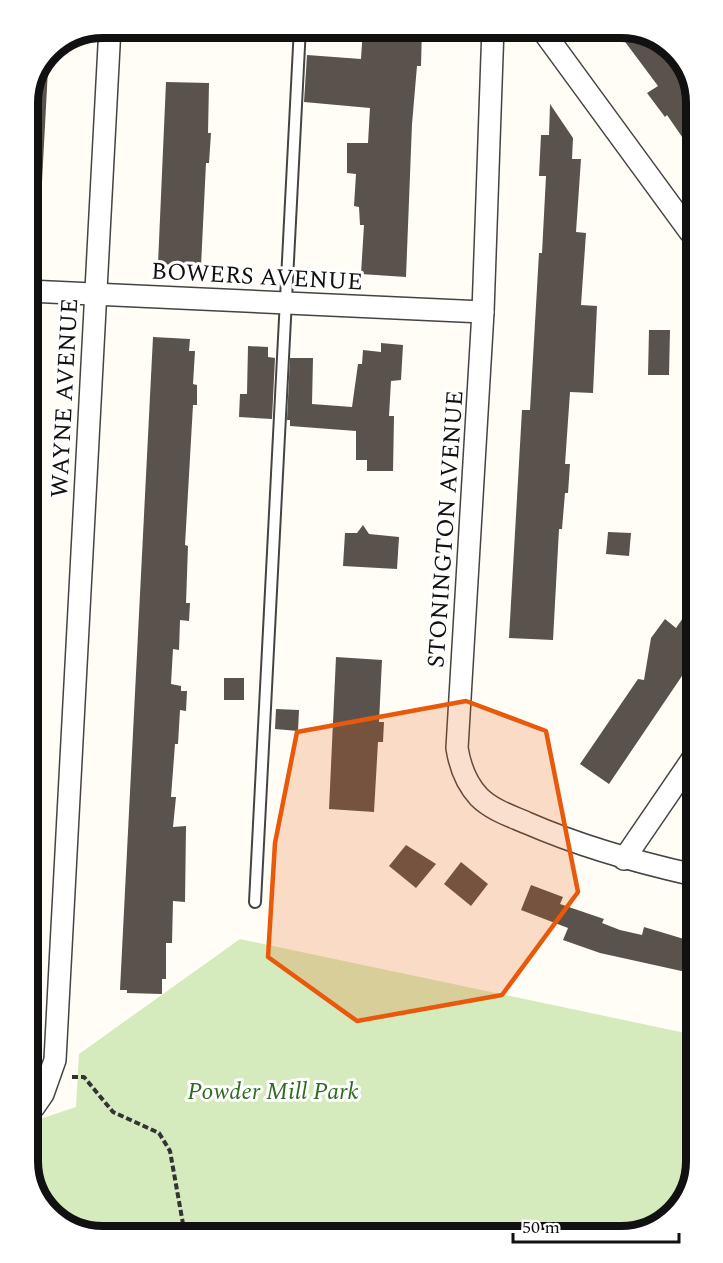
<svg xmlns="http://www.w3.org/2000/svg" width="723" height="1263" viewBox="0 0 723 1263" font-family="Spectral,serif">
<rect width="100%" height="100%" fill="#fffdf5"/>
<polygon fill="#d5ebbd" points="240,939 695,1035 696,1161 683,1202 654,1228 98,1236 61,1223 35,1194 34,1121 76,1107 79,1054"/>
<g fill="#5a524d">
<polygon points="363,27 422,27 421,66 417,66 412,124 406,277 361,274 364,225 360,225 359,207 354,206 356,174 347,173 347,143 368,143 370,108 304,102 307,55 361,59"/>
<polygon points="614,27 626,27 663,40 688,71 689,147 667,115 665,117 647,93 658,86"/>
<polygon points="49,50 42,182 28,182 27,98"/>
<polygon points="166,82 209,83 208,133 211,133 209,163 206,163 201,266 158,264"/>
<polygon points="550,104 573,138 572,159 581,159 576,232 586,233 581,305 597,306 593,393 570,392 565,464 570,464 568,493 565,493 562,529 559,529 553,640 509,638 522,410 530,410 539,253 542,253 546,176 539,176 541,135 549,135"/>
<polygon points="649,330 670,330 669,375 648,375"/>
<polygon points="153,337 190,339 189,351 195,351 193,384 197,385 197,405 193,405 185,545 188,546 186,603 190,603 189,621 180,620 179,650 173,649 171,684 181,686 181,691 187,691 186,711 180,710 178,744 175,744 171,797 176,797 173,827 186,826 185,902 173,901 172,943 166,943 166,979 162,979 162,994 127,993 127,990 120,990"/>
<polygon points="381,343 403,345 401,380 391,381 389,416 394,416 393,471 367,471 367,460 356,460 356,431 290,426 290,420 287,420 290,358 313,358 312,404 352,407 358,364 362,364 363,350 381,352"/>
<polygon points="248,346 268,347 268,357 275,358 272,419 239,417 240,394 247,394"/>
<polygon points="363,525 369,534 399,537 397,569 343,566 345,533 357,533"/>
<polygon points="608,532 631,533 629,556 606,554"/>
<polygon points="692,605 693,675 686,670 609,784 580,764 638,679 644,680 651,638 665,619 676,628"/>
<polygon points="336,657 382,660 379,722 384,722 383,742 378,742 374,812 329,809"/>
<rect x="224" y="678" width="20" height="22"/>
<polygon points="276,709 299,710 298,731 275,729"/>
<polygon points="406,845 436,864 416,888 389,866"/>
<polygon points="461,862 488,884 471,906 444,884"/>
<polygon points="531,885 563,897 560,904 604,919 602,923 620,930 642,935 644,927 694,942 695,974 600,953 563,940 568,928 521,910"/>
</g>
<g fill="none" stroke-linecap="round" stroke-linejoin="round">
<defs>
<polyline id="lane" points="255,902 300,27"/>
<g id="street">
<path d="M493 27 483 312 457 748C460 767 466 783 479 797 492 810 511 816 527 823 582 847 636 862 694 875"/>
<polyline points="540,27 690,232"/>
<polyline points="28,291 483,312"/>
<polyline points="624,859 693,758"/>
<polyline points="34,1107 43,1094 55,1060 110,27"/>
</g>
</defs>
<use href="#lane" stroke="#444" stroke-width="14"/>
<use href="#street" stroke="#444" stroke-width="24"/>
<polyline stroke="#333" stroke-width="4" stroke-dasharray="6 3" stroke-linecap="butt" points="72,1077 84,1077 113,1112 159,1133 170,1151 185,1235"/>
<use href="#lane" stroke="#fff" stroke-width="10"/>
<use href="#street" stroke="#fff" stroke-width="21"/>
</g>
<path fill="#e8590c" fill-opacity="0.2" stroke="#e8590c" stroke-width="4.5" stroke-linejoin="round" d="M466 701 546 731 578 892 502 995 357 1021 268 957 275 843 297 732Z"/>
<g text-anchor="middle" stroke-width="6" stroke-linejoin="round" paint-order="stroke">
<g font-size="24" fill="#111" stroke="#fff">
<text transform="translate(257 276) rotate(3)" y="8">BOWERS AVENUE</text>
<text transform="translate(64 398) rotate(-87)" y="8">WAYNE AVENUE</text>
<text transform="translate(445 529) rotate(-86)" y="8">STONINGTON AVENUE</text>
</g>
<g font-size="24" font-style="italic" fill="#2f6b1f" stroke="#fff">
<text x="273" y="1099">Powder Mill Park</text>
</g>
</g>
<path d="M0 0H723V1263H0ZM103 38H621A65 65 0 0 1 686 103V1161A65 65 0 0 1 621 1226H103A65 65 0 0 1 38 1161V103A65 65 0 0 1 103 38Z" fill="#fff" fill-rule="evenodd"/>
<path fill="none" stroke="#111" stroke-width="8" d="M103 38H621A65 65 0 0 1 686 103V1161A65 65 0 0 1 621 1226H103A65 65 0 0 1 38 1161V103A65 65 0 0 1 103 38Z"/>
<path d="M513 1233v9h166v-9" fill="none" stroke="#111111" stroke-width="3"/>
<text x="522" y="1233" font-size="18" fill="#111111" stroke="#ffffff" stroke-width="4.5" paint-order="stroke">50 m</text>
</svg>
